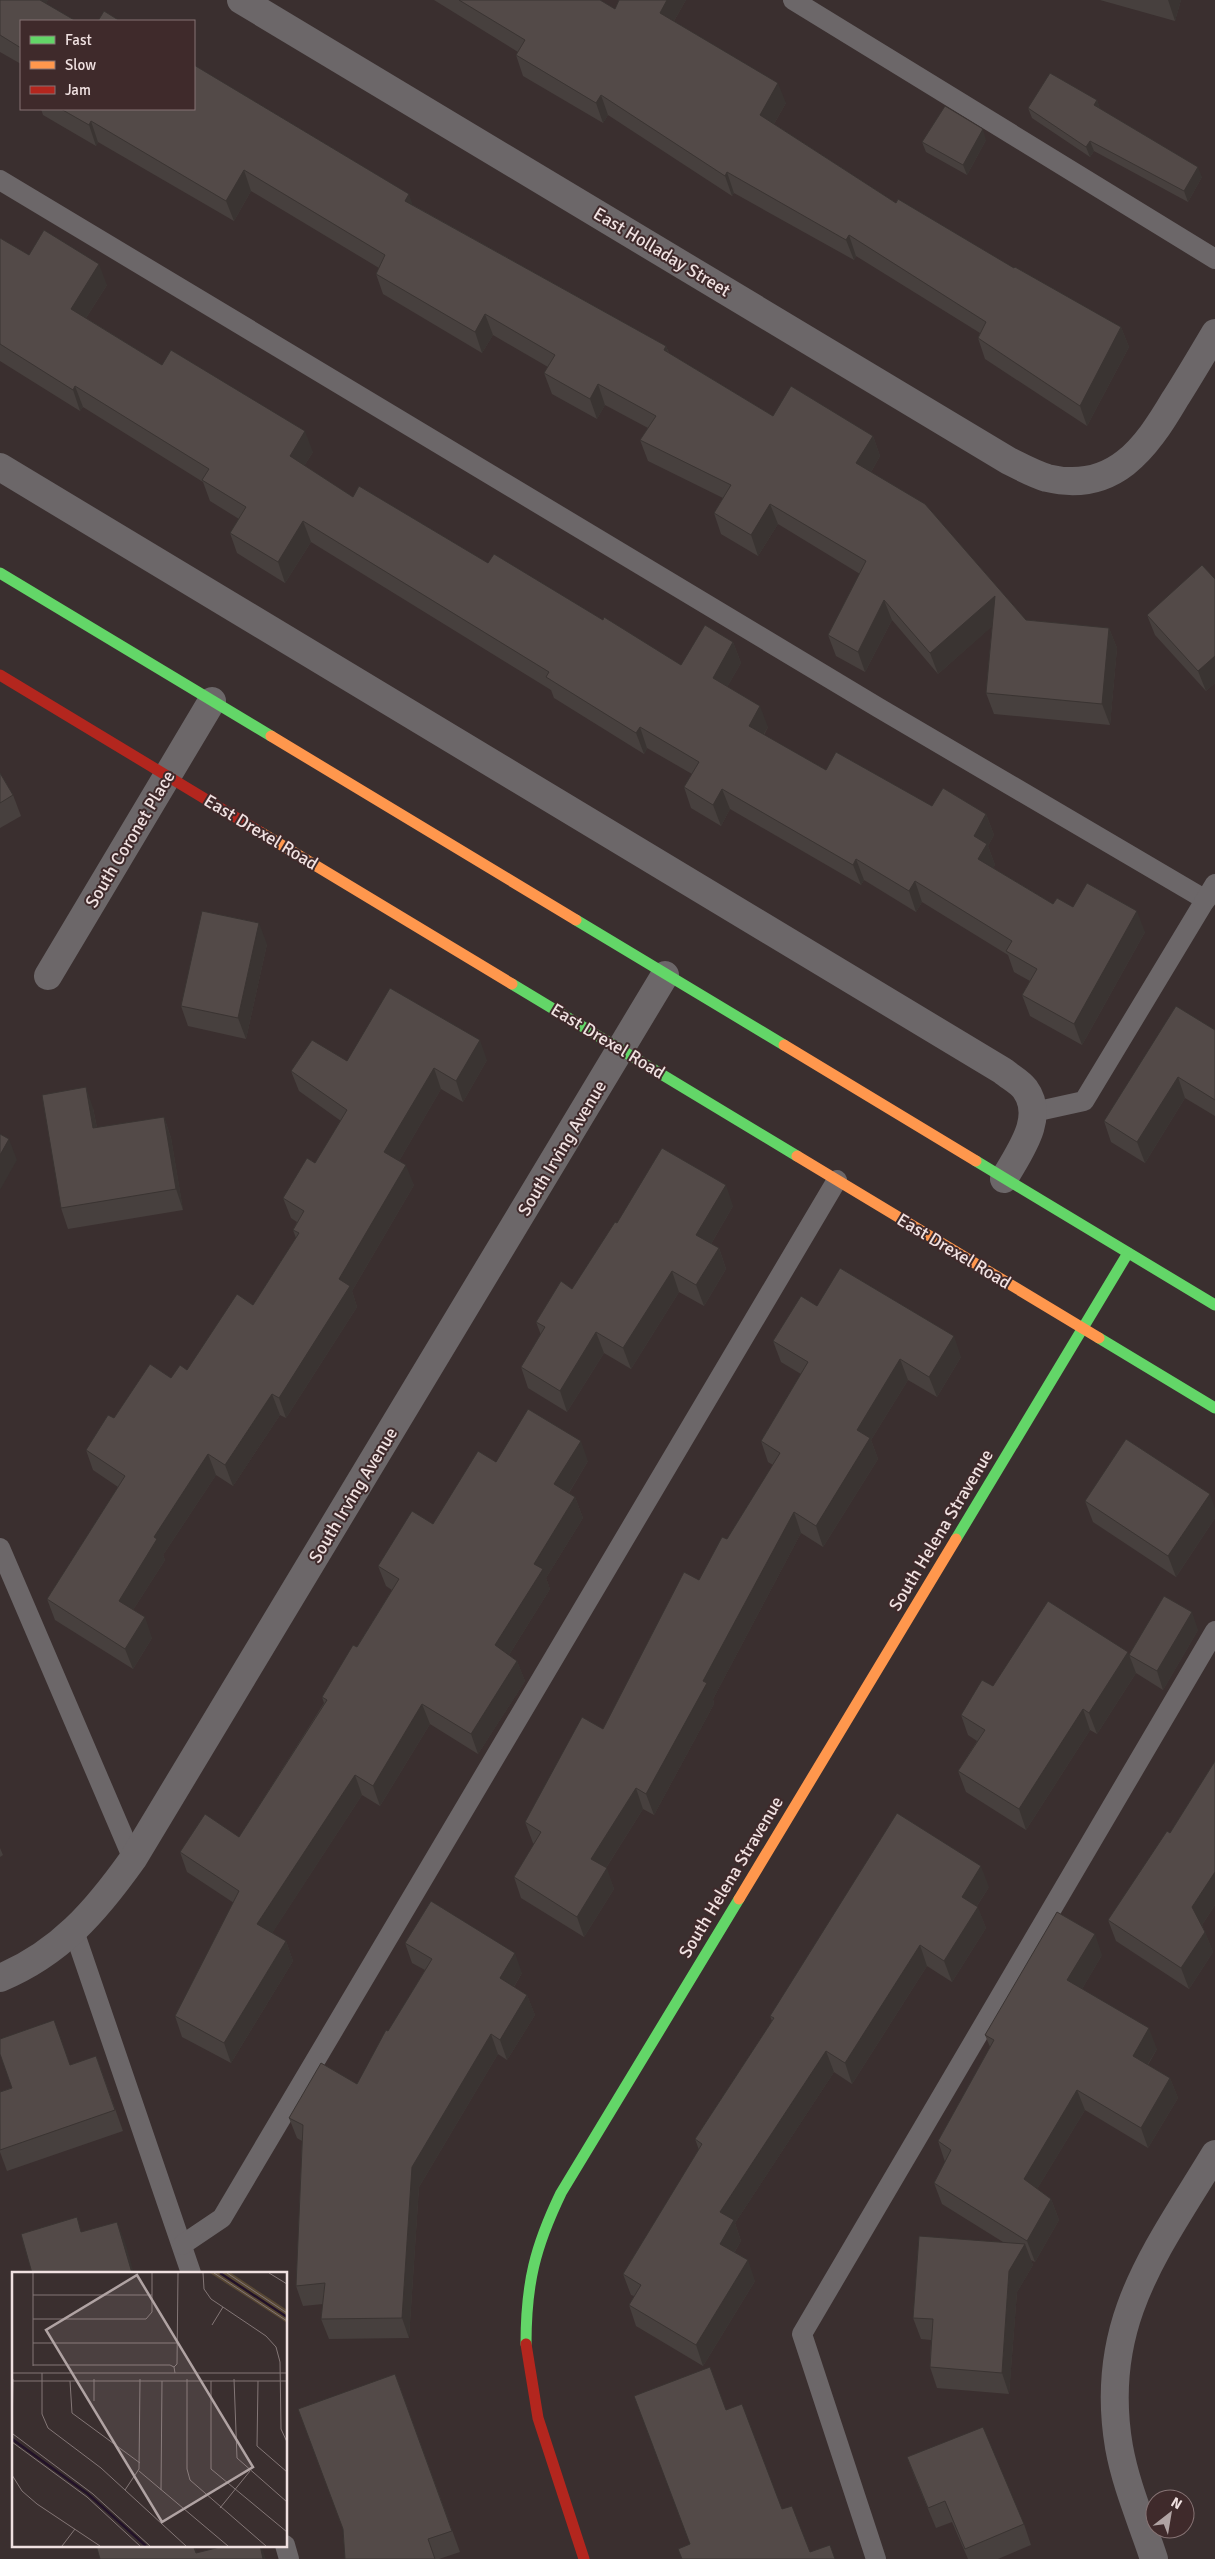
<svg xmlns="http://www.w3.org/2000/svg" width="1215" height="2559" viewBox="0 0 1215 2559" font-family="Signika,sans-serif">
<rect width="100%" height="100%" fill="#3a2f2f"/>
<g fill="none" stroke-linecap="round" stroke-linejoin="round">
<g stroke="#6c6769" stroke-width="20">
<polyline points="793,0 1215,259"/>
<polyline points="0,180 879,708 1206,900"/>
<polyline points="1034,1112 1084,1101 1215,884"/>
<polyline points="0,1548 133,1859"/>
<polyline points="74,1931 191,2273"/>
<polyline points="182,2245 222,2218 837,1180"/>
<polyline points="285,2545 289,2559"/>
<polyline points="876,2559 802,2334 1215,1631"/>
</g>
<g stroke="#6c6769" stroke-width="28">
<path d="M241 0 1009 461C1021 467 1034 474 1047 478 1114 494 1146 448 1175 399 1189 377 1202 355 1215 333"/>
<path d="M0 467 1003 1071C1010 1077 1020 1082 1025 1089 1046 1118 1019 1152 1004 1179"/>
<polyline points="48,976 212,701"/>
<path d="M0 1978C60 1953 96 1911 133 1859L665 975"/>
<path d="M1154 2559C1142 2522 1126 2486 1119 2447 1098 2324 1155 2253 1215 2154"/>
</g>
<g stroke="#63d668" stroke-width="11">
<polyline points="0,573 271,736"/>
<polyline points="576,920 784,1045"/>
<polyline points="512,984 797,1156"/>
<polyline points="976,1161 1215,1305"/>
<polyline points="1099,1338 1215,1408"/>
<polyline points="956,1539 1128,1253"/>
<path d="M526 2344C526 2283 535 2247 561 2193L739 1899"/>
</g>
<g stroke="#ff974d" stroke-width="11">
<polyline points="271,736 576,920"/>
<polyline points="260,832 512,984"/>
<polyline points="784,1045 976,1161"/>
<polyline points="797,1156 1099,1338"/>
<polyline points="739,1899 956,1539"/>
</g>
<g stroke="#b3261e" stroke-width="11">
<polyline points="0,675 260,832"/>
<polyline points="526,2344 538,2418 584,2559"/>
</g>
</g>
<g fill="#47403e">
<polygon points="0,0 48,0 46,3 21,21 21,64 0,52"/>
<polygon points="434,0 600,0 615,9 619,0 686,0 674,21 786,103 774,124 896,203 1121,327 1129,347 1087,426 985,359 978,338 980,333 856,256 854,260 734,193 732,196 608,115 603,123 523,76 516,55 518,52"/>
<polygon points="1100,0 1181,0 1175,21"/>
<polygon points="1097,100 1100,109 1202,177 1188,202 1094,151 1090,157 1032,118 1028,108"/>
<polygon points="41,109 194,109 413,205 666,346 669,353 773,416 873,436 880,456 871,472 1026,620 1109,628 1117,648 1110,725 994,714 986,693 992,626 938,674 892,620 865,672 836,656 828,635 860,574 778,524 758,556 721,534 714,513 723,498 648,461 640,440 648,428 605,405 597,419 552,394 544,373 548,367 493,335 482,353 383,294 376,274 379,268 251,191 234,221 98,142 96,146 43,115"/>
<polygon points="986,140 967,175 926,152 922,142"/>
<polygon points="0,238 29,255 107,285 86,318 162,365 313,452 304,466 353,497 603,620 681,665 733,642 741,663 727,687 768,727 764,735 826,770 932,806 986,814 994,835 988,846 995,865 993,868 1053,904 1073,907 1145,932 1082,1045 1030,1016 1022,995 1030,981 1014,972 1008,955 922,902 916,912 864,880 861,885 730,809 721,826 691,808 684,787 692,774 647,748 644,754 554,698 551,690 311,542 285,583 237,553 230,533 239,519 210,501 203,482 83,407 80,411 0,361"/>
<polygon points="1215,579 1215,683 1206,691 1155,635 1147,615"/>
<polygon points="0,773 13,795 21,816 0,828"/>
<polygon points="267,944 246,1039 188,1026 181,1006"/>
<polygon points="1215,1030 1215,1116 1185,1098 1145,1163 1111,1142 1104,1121"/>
<polygon points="487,1060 463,1102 441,1089 399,1161 414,1185 352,1291 357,1307 286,1418 280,1415 233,1486 216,1475 163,1555 165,1560 133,1610 152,1638 133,1669 55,1620 47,1599 118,1487 93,1470 86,1450 114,1418 171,1378 187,1370 253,1305 296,1238 293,1230 297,1222 291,1218 283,1198 315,1163 341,1121 299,1091 291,1071"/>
<polygon points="93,1108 97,1128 164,1117 171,1138 183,1210 68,1229 61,1208"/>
<polygon points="733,1206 711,1244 719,1248 726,1269 704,1306 679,1292 631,1369 604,1353 567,1412 528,1388 521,1367 541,1335 536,1322 572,1289 617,1223"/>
<polygon points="817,1306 961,1357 937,1397 908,1380 871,1440 878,1459 823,1547 801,1533 713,1699 714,1704 654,1815 643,1809 606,1868 614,1889 584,1937 521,1898 514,1877 534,1844 533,1843 525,1822 603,1729 699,1580 727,1539 773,1465 768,1462 761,1441 801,1374 781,1362 773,1341"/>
<polygon points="588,1461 569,1493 575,1497 583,1518 546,1578 550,1589 509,1655 517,1661 525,1681 478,1754 430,1724 380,1806 362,1795 272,1933 286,1941 293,1961 231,2063 182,2037 175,2016 234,1903 187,1872 180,1852 239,1837 324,1703 322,1697 357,1647 392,1590 386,1586 378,1566 433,1524 496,1462"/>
<polygon points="1085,1501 1215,1508 1215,1518 1176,1577 1093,1522"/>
<polygon points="1198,1630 1163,1690 1136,1673 1097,1734 1090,1730 1026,1830 966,1792 958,1771 977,1741 968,1735 961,1715 993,1686 1129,1655"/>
<polygon points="1215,1761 1215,1905 1202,1925 1213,1952 1189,1989 1116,1941 1108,1920 1170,1833"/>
<polygon points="0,1848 3,1855 0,1857"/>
<polygon points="989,1887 977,1906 986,1928 952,1982 927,1966 852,2084 834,2072 735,2223 741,2241 734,2253 755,2281 703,2366 636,2326 629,2305 634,2296 631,2295 623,2274 699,2150 695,2139 772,2021 770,2016"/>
<polygon points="405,1943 522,1973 514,1987 527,1995 535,2015 507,2060 498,2054 419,2187 409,2338 329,2339 321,2319 323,2304 303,2306 296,2286 302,2141 297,2138 289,2118 357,2084 425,1970 412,1963"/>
<polygon points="1102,1955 1082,1989 1157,2049 1148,2065 1170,2078 1178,2098 1148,2148 1085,2110 1037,2189 1051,2199 1059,2220 1035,2262 1031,2260 1033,2265 1017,2292 1009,2394 937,2388 930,2367 931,2340 921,2339 913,2318 1003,2242 942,2204 934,2183 945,2162 938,2141 990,2047 985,2035"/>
<polygon points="96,2056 123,2131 7,2171 0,2152 0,2092"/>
<polygon points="395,2374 460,2552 439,2559 345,2559 343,2530"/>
<polygon points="907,2457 1024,2524 1031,2545 998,2559 968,2559 952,2522 936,2528 915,2478"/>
</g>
<g fill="#3a3432">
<polygon points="33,0 48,0 39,15"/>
<polygon points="667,0 686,0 667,33 660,13"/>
<polygon points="1168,0 1181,0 1175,21"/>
<polygon points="778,83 786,103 767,136 760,115"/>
<polygon points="601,95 608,115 603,123 596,103"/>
<polygon points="1097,100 1101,111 1094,105"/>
<polygon points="91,121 98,142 96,146 89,125"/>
<polygon points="983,129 986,140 967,175 963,165"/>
<polygon points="1090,141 1094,151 1090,157 1086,147"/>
<polygon points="1198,167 1202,177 1188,202 1184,191"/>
<polygon points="244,170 251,191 234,221 226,201"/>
<polygon points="727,172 734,193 732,196 725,176"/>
<polygon points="409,194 416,215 405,201"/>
<polygon points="849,235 856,256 854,260 846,240"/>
<polygon points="99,264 107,285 79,329 71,309"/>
<polygon points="485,314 493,335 482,353 475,332"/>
<polygon points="1121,327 1129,347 1087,426 1080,406"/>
<polygon points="666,346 673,366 664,350"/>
<polygon points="598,384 605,405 597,419 590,399"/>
<polygon points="75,386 83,407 80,411 73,390"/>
<polygon points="305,431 313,452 297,477 290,456"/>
<polygon points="873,436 880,456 864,484 856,463"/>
<polygon points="770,504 778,524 758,556 751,535"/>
<polygon points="303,521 311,542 285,583 278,562"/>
<polygon points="995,596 1003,617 938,674 930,653"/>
<polygon points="884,600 892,620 865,672 858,652"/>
<polygon points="1109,628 1117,648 1110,725 1102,704"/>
<polygon points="733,642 741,663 720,699 713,678"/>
<polygon points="1215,656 1215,683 1206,691 1198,671"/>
<polygon points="760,706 768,727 756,747 749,726"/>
<polygon points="640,727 647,748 644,754 636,733"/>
<polygon points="722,789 730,809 721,826 713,805"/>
<polygon points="986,814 994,835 988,846 995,865 986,880 978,859 974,836"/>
<polygon points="856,859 864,880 861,885 853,865"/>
<polygon points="915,881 922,902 916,912 909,891"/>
<polygon points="1137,911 1145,932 1082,1045 1074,1024"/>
<polygon points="259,923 267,944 246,1039 238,1018"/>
<polygon points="480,1040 487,1060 463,1102 456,1081"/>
<polygon points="434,1068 441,1089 392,1173 384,1152"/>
<polygon points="1178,1077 1185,1098 1145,1163 1137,1142"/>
<polygon points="86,1087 93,1108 101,1149 93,1128"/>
<polygon points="164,1117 171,1138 183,1210 176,1189"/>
<polygon points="9,1139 17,1160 0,1190 0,1155"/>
<polygon points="406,1165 414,1185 352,1291 357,1307 286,1418 279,1398 339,1279"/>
<polygon points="726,1185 733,1206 704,1256 696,1235"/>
<polygon points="719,1248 726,1269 704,1306 696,1285"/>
<polygon points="672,1271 679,1292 631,1369 623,1348"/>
<polygon points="596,1332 604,1353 567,1412 560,1391"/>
<polygon points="954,1336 961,1357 937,1397 929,1377"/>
<polygon points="900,1359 908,1380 871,1440 878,1459 823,1547 816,1526 857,1430"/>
<polygon points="272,1394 280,1415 233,1486 225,1465"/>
<polygon points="581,1441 588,1461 562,1504 554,1484"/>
<polygon points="208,1454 216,1475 163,1555 165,1560 126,1621 119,1601 154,1537"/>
<polygon points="1210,1494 1215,1508 1215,1518 1176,1577 1168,1556"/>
<polygon points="575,1497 583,1518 546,1578 550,1589 502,1666 495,1645 534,1564"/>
<polygon points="794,1512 801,1533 713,1699 714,1704 654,1815 646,1794 703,1681"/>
<polygon points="1192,1612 1198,1630 1163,1690 1157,1671"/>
<polygon points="145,1617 152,1638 133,1669 125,1649"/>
<polygon points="1128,1652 1136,1673 1097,1734 1089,1713"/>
<polygon points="517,1661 525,1681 478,1754 471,1734"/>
<polygon points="422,1704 430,1724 380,1806 373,1786"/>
<polygon points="1083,1709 1090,1730 1026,1830 1019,1809"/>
<polygon points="355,1775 362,1795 265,1944 257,1924"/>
<polygon points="636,1788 643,1809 599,1879 591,1859"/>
<polygon points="981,1866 989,1887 969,1918 962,1897"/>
<polygon points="607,1868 614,1889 584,1937 577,1917"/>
<polygon points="1215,1872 1215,1905 1200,1928 1192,1907"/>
<polygon points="978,1907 986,1928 952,1982 944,1961"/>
<polygon points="1205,1932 1213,1952 1189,1989 1181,1968"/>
<polygon points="1095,1934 1102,1955 1075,2001 1067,1980"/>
<polygon points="286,1941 293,1961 231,2063 224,2043"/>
<polygon points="920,1945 927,1966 852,2084 845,2063"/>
<polygon points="515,1953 522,1973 507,1998 500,1978"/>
<polygon points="527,1995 535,2015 507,2060 500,2040"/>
<polygon points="1149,2028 1157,2049 1140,2077 1133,2056"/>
<polygon points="491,2034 498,2054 419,2187 409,2338 402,2318 412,2167"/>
<polygon points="826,2051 834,2072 735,2223 741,2241 727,2264 720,2244 720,2212"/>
<polygon points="1170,2078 1178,2098 1148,2148 1141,2128"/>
<polygon points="1077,2090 1085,2110 1031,2199 1024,2179"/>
<polygon points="1051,2199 1059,2220 1035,2262 1027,2241"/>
<polygon points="117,2222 125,2242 134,2273 132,2273"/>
<polygon points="1025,2244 1033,2265 1017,2292 1009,2394 1002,2373 1009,2271"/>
<polygon points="748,2260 755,2281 703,2366 696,2345"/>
<polygon points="193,2545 195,2545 199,2559 198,2559"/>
<polygon points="260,2545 261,2545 266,2559 263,2559"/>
</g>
<g fill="#534a48" stroke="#3a3432">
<polygon points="0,0 40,0 76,21 21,21 21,48 0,35"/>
<polygon points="459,0 600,0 615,9 619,0 667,0 660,13 778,83 760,115 896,203 898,199 1014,268 1015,267 1121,327 1080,406 978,338 986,322 849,235 846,240 727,172 725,176 601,95 596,103 516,55 525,40"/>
<polygon points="104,11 120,21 98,21"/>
<polygon points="194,65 409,194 405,201 666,346 664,350 773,416 791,386 873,436 856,463 925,504 1026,620 1109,628 1102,704 986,693 995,596 930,653 884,600 858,652 828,635 866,561 770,504 751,535 714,513 731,485 640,440 656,416 598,384 590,399 544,373 555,355 485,314 475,332 376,274 385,255 244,170 226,201 91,121 89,125 61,109 194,109"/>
<polygon points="1050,73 1097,100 1094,105 1198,167 1184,191 1090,141 1086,147 1028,108"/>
<polygon points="945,106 983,129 963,165 922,142"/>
<polygon points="44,230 99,264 71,309 162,365 171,350 305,431 290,456 353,497 359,486 488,563 494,554 603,620 604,617 681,665 705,625 733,642 713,678 760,706 749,726 826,770 836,752 932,806 943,788 986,814 974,836 987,844 978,859 1053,904 1057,898 1073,907 1087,883 1137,911 1074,1024 1022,995 1037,969 1006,951 1012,941 915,881 909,891 856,859 853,865 722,789 713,805 684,787 699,762 640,727 636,733 546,677 549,672 303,521 278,562 230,533 246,507 202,480 209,469 75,386 73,390 0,344 0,238 29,255"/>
<polygon points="1202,565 1215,579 1215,656 1198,671 1147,615"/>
<polygon points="0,773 13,795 0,803"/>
<polygon points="202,911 259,923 238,1018 181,1006"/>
<polygon points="390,988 480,1040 456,1081 434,1068 384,1152 406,1165 339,1279 350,1286 279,1398 272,1394 225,1465 208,1454 154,1537 157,1539 119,1601 145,1617 125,1649 47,1599 125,1476 86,1450 108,1415 114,1418 150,1364 171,1378 180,1365 187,1370 237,1294 253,1305 299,1233 293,1230 304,1211 283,1198 307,1158 315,1163 347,1110 291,1071 312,1040 347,1061"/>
<polygon points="1176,1006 1215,1030 1215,1100 1178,1077 1137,1142 1104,1121"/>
<polygon points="86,1087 93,1128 164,1117 176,1189 61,1208 42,1095"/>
<polygon points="0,1134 9,1139 0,1155"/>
<polygon points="662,1148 726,1185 696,1235 719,1248 696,1285 672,1271 623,1348 596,1332 560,1391 521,1367 545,1327 536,1322 561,1281 572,1289 615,1222 617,1223"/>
<polygon points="840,1268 954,1336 929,1377 900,1359 857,1430 870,1438 816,1526 794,1512 703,1681 707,1683 646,1794 636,1788 591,1859 607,1868 577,1917 514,1877 541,1832 525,1822 582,1717 603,1729 684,1572 699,1580 722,1537 727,1539 780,1453 761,1441 808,1362 773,1341 801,1296 817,1306"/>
<polygon points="528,1409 581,1441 554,1484 575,1497 534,1564 543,1569 495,1645 517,1661 471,1734 422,1704 373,1786 355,1775 257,1924 286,1941 224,2043 175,2016 239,1891 180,1852 205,1814 239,1837 327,1700 322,1697 353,1645 357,1647 399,1579 378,1566 412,1511 433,1524 478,1451 496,1462"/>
<polygon points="1126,1439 1210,1494 1168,1556 1085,1501"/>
<polygon points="1164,1596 1192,1612 1157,1671 1129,1655"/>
<polygon points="1048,1601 1128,1652 1089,1713 1083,1709 1019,1809 958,1771 985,1730 961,1715 982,1680 993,1686"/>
<polygon points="1215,1761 1215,1872 1192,1907 1205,1932 1181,1968 1108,1920 1167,1831 1170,1833"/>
<polygon points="897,1813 981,1866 962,1897 978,1907 944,1961 920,1945 845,2063 826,2051 720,2212 734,2220 720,2244 748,2260 696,2345 629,2305 641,2285 623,2274 702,2144 695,2139 774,2018 770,2016"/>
<polygon points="431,1901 515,1953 500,1978 527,1995 500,2040 491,2034 412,2167 402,2318 321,2319 325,2283 296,2286 303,2125 289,2118 321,2063 357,2084 386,2030 388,2031 432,1959 405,1943"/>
<polygon points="1057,1912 1095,1934 1067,1980 1149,2028 1133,2056 1170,2078 1141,2128 1077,2090 1024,2179 1051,2199 1027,2241 934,2183 951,2150 938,2141 994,2040 985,2035"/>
<polygon points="54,2020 70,2065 96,2056 115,2110 0,2150 0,2092 12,2088 0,2054 0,2039"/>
<polygon points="77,2217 81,2232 117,2222 132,2273 32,2273 21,2234"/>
<polygon points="919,2236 1025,2244 1009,2271 1002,2373 930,2367 933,2319 913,2318"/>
<polygon points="710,2367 726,2410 742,2404 782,2509 792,2506 810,2552 830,2545 835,2559 682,2559 678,2549 690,2544 634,2396"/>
<polygon points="395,2374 452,2531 428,2539 435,2559 345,2559 343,2529 298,2409"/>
<polygon points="983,2427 1024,2524 965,2549 945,2501 928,2508 907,2457"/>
<polygon points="96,2545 193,2545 196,2553 228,2545 260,2545 263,2559 100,2559"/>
</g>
<g text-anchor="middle" stroke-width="4" stroke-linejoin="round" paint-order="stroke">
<g font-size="18" fill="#f0e1e1" stroke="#3f2a2b">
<text transform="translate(662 252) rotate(31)" y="6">East Holladay Street</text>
<text transform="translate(261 832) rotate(31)" y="6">East Drexel Road</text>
<text transform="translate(130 839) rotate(-59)" y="6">South Coronet Place</text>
<text transform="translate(608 1041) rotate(31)" y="6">East Drexel Road</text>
<text transform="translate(562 1148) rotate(-59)" y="6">South Irving Avenue</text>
<text transform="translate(954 1251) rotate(31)" y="6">East Drexel Road</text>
<text transform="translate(353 1495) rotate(-59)" y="6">South Irving Avenue</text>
<text transform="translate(941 1530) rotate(-59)" y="6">South Helena Stravenue</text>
<text transform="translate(731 1877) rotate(-59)" y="6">South Helena Stravenue</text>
</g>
</g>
<g transform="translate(12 2272)">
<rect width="275" height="275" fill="#3a2f2f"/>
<path d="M198 1H219L275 38V51Z" fill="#594935"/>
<path fill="none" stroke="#221228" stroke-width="2.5" d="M208 1 275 45M0 167 76 222 134 274"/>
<path fill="none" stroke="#837676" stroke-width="1" d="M191 1 192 17 199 27 254 64 264 75 268 90 269 157 275 170M202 1 275 49M215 1 275 41M257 1 275 12M21 23H140M21 47H134L140 40V1M200 53 211 35M21 71H165M21 93H158L162 95 163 101M21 94V1M162 95 165 92 166 1M0 101H275M30 101V142L36 156 89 196 174 274M82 107V129M175 107V197L178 208 254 274M222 107 225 186 275 230M0 109H275M58 109 60 141 128 191M199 109V197L275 260M246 109 245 174 275 200M0 162 1 107M1 162 81 222 138 274M0 170 75 225 128 274M127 199 216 274M0 203 10 219 25 232 88 274M113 218 127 197 128 107M149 218 150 109M208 236 238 199M50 274 63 257"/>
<path fill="#b0a3a3" fill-opacity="0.15" stroke="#b0a3a3" stroke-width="2.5" d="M125 3 241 195 150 250 34 58Z"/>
<rect width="275" height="275" fill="none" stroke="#f0e1e1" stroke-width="2.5"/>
</g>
<rect x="20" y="20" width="175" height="90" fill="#3f2a2b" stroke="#867374"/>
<rect x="30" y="36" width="25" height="8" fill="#63d668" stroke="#867374"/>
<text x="65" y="45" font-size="15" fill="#f0e1e1">Fast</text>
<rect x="30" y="61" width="25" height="8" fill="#ff974d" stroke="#867374"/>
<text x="65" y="70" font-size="15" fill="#f0e1e1">Slow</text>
<rect x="30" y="86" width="25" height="8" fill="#b3261e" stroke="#867374"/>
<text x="65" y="95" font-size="15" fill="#f0e1e1">Jam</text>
<g transform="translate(1170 2514) rotate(31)"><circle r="24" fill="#3f2a2b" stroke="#867374"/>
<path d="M0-4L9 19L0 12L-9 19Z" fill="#b0a3a3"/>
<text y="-8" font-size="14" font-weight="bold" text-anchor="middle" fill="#f0e1e1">N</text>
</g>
</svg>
